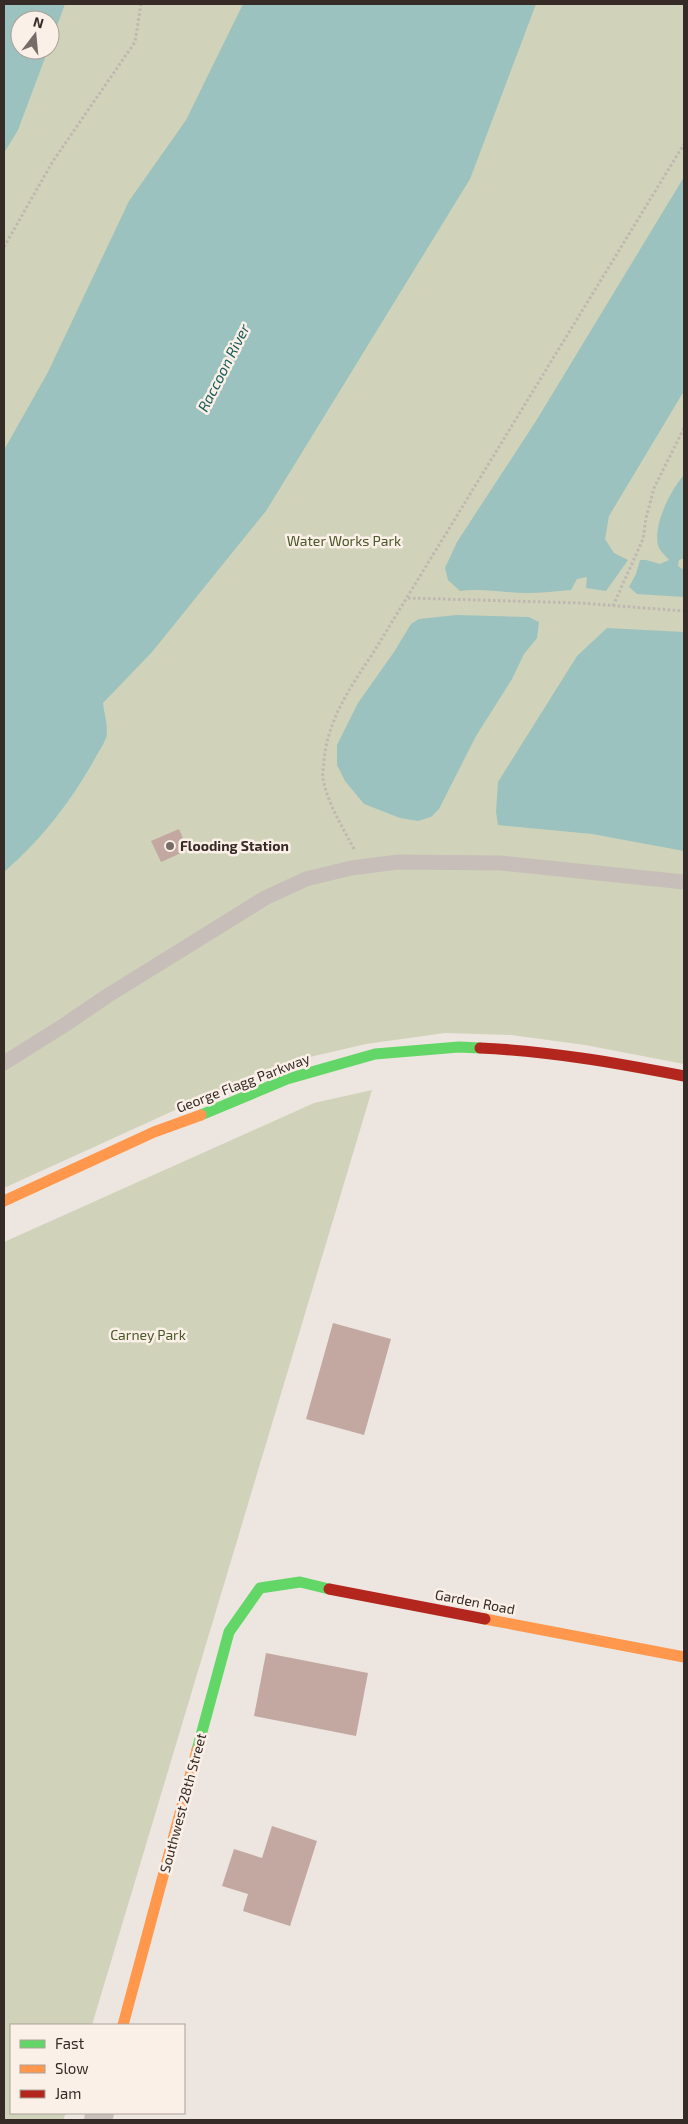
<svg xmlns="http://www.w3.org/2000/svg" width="688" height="2124" viewBox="0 0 688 2124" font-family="'Exo 2',sans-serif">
<rect width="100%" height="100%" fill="#ede6e0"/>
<g fill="#d0d3b9" fill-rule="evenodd">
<path d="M4 4H684V1064L585 1045 511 1035 445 1033 366 1044 297 1060 184 1106 4 1188ZM20 20H50V50H20Z"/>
<polygon points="372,1090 92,2025 11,2025 11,2113 66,2113 63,2120 4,2120 4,1242 314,1103"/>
</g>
<g fill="#9bc2be">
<polygon points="4,4 65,4 50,45 50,20 20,20 20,50 48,50 18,130 4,153"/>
<path d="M243 4H536L470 179 266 511 152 652 103 703C104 713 109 729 106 738 103 746 97 754 93 762 69 804 41 840 4 872V450L48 372 129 201 186 120Z"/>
<path d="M684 177V391L609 516 605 539 614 553 628 560 606 591 586 588 587 577 577 579 571 590C556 591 541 593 527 593 504 593 483 588 460 591L448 580 445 568 457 542 536 421Z"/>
<path d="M684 475V558L679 560 678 566 684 570V597L637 594 629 587 636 574 640 560H646L660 564 669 560C666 556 661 552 659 548 651 528 671 489 684 475Z"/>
<polygon points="456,615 529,617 539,622 537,638 524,654 512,679 476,736 439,809 431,817 418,821 400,818 364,804 345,781 337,765 337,745 358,703 394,652 411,624 419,619"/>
<polygon points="607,628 684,632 684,851 592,834 498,825 496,812 498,782 577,656"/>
</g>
<g fill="#c2a8a1">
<polygon points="179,829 188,850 161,862 151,841"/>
<polygon points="333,1323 391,1339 364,1435 306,1419"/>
<polygon points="266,1653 368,1673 356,1736 254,1716"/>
<polygon points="272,1826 317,1841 290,1926 243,1911 248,1894 222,1886 234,1849 262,1858"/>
</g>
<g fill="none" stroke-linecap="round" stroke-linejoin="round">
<g stroke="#bfb7b2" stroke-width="3" stroke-dasharray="2.5 2.5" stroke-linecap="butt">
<polyline points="4,247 53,161 135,42 141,4"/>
<polyline points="408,598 580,603 684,611"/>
<polyline points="613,606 643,539 646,518 654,488 684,428"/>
<path d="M354 849C342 826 328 804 323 779 322 773 324 766 324 760 328 719 351 686 373 653L684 144"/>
</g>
<polyline stroke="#c7beb9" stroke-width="15" points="4,1063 66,1024 107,996 265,898 306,879 351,868 398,862 500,863 684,882"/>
<polyline stroke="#c7beb9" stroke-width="28" points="98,2120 100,2113"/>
<g stroke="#63d668" stroke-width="11">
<polyline points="201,1115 287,1079 375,1054 459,1047 480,1048"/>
<polyline points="197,1750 229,1632 260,1588 300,1582 329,1589"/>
</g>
<g stroke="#ff974d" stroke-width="11">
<polyline points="4,1201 154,1132 201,1115"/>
<polyline points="485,1619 684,1657"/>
<polyline points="123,2025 197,1750"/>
</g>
<g stroke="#b3261e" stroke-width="11">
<path d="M480 1048C549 1051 617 1063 684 1076"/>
<polyline points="329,1589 485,1619"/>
</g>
</g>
<circle fill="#776c68" stroke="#faf0e7" stroke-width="2" cx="170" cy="846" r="5"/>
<g text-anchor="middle" stroke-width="5" stroke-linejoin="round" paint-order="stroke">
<g font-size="14" fill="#4a5729" stroke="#faf0e7">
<text x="344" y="546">Water Works Park</text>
<text x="148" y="1340">Carney Park</text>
</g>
<g font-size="14" font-weight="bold" fill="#372b27" stroke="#faf0e7" text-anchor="start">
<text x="180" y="851">Flooding Station</text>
</g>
<g font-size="14" fill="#372b27" stroke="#faf0e7">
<text transform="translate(243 1083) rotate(-21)" y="5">George Flagg Parkway</text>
<text transform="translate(475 1602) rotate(11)" y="5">Garden Road</text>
<text transform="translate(183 1803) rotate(-75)" y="5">Southwest 28th Street</text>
</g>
<g font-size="15" font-style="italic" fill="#1a5b5b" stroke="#faf0e7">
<text transform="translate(224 368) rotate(-63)" y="5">Raccoon River</text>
</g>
</g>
<rect width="688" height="2124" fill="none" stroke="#372b27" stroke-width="10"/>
<rect x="10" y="2024" width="175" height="90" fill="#faf0e7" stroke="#aca19a"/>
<rect x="20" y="2040" width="25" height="8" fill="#63d668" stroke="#aca19a"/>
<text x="55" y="2049" font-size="15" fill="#372b27">Fast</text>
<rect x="20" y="2065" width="25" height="8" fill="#ff974d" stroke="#aca19a"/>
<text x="55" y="2074" font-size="15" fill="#372b27">Slow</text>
<rect x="20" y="2090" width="25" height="8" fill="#b3261e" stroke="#aca19a"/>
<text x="55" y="2099" font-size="15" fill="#372b27">Jam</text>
<g transform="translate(35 35) rotate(16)"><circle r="24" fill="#faf0e7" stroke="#aca19a"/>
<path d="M0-4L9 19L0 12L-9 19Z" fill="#776c68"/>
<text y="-8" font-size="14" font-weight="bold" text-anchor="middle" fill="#372b27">N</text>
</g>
</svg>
